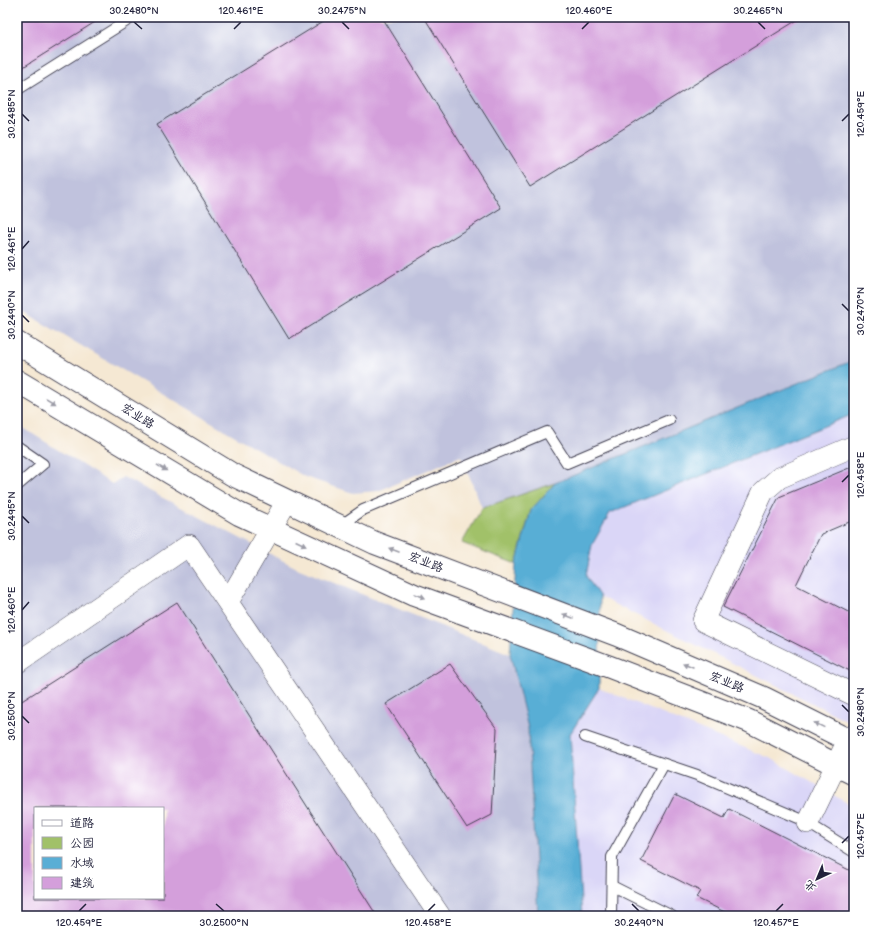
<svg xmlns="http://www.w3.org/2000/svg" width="871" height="933" viewBox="0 0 871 933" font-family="'Balsamiq Sans','LXGW WenKai TC',sans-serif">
<rect width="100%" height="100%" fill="#fff"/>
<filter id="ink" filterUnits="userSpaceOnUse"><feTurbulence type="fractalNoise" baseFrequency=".025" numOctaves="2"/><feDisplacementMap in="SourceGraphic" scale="8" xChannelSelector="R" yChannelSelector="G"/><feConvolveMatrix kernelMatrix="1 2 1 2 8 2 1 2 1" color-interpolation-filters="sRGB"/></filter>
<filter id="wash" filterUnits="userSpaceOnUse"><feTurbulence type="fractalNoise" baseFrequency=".012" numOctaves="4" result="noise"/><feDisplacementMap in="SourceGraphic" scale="16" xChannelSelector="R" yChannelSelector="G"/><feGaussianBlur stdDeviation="0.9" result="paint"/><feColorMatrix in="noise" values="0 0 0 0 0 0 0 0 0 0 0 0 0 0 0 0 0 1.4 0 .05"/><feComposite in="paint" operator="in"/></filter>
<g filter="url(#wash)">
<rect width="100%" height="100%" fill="#f5e8d3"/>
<g fill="#dad6f7">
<polygon points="854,414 854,724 600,597 586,576 592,545 610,513"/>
<polygon points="599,688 772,759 854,807 854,916 582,916 570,734"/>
</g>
<g fill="#c0c2dd" fill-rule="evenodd">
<polygon points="17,17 854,17 854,360 555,483 482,508 461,456 378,491 353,493 305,477 17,308"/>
<path d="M17 424 112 484 123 477 297 568 510 654 527 718 538 916H17ZM35 808H163V898H35Z"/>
</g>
<polygon fill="#a1c169" stroke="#627252" points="555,483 531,510 516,564 462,543 482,508"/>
<polygon fill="#59aed5" stroke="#3e6888" points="854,360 854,414 610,513 592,545 586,576 600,597 599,688 570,734 582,916 538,916 528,728 510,654 516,564 531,510 555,483"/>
<g id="blocks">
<g fill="#d49fdb" fill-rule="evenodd">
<polygon points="17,17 103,17 17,71"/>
<polygon points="330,17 382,17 501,208 289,339 157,124"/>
<polygon points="424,17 802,17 530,187"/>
<polygon points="854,466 854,520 821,534 796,585 854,615 854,673 723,607 779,497"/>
<path d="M177 602 377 916H17V704ZM35 808H163V898H35Z"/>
<polygon points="450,664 497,729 492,815 467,828 386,704"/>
<polygon points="675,794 724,818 729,809 851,871 851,880 854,882 854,916 733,916 696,898 700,891 641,861"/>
</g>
</g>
</g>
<g filter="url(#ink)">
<use href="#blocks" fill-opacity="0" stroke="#424052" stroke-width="1"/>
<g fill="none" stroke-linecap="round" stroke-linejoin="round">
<defs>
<g id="service">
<polyline points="17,90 133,17"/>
<polyline points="17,446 43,464 17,486"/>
<polyline points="340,526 363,510 547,432 567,463 669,420"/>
<polyline points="585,737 697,775 803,820 854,852"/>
<polyline points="612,886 672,916"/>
<polyline points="611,916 612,857 664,764"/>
</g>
<g id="minor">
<polyline points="854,446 779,478 763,492 703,621 854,695"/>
<polyline points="228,602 287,501"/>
<polyline points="17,663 189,545 440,916"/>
<polyline points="808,823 848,740 854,735"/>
</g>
<g id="tertiary">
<polyline points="17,343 233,475 375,543 617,635 764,698 854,743"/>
<polyline points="17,381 239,514 414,595 610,667 749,721 854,774"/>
</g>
</defs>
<use href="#service" stroke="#424052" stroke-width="12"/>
<use href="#minor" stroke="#424052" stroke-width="22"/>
<use href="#tertiary" stroke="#424052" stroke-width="24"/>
<use href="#service" stroke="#fff" stroke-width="10"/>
<use href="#minor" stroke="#fff" stroke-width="21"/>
<use href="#tertiary" stroke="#fff" stroke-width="22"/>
</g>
<defs><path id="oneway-solid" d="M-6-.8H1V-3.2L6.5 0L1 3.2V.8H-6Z"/></defs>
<g fill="#9c9ca7">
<use href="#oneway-solid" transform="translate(51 401) rotate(31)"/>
<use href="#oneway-solid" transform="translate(162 468) rotate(31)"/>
<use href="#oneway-solid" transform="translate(301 543) rotate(25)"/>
<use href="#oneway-solid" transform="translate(394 550) rotate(-159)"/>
<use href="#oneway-solid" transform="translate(420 596) rotate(21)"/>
<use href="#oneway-solid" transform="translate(568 616) rotate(-159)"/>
<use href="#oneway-solid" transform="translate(688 665) rotate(-157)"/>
<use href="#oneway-solid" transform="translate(819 725) rotate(-154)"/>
</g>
</g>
<path fill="none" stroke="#22223b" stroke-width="1.5" d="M134 22 142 29M342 22 349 29M758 22 765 29M234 29 241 22M582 29 589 22M22 114 29 121M842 121 849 114M22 249 29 241M842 304 849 311M22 315 29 322M842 482 849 475M22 516 29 523M22 610 29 602M842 705 849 712M22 716 29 723M842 843 849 836M216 904 224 911M632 904 639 911M79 911 86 904M428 911 435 904M776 911 783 904"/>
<g text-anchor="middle" stroke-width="4" stroke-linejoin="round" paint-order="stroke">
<g font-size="12" fill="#22223b" stroke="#fff">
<text transform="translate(138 416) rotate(32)" y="4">宏业路</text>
<text transform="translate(426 562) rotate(21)" y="4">宏业路</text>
<text transform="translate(727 682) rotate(23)" y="4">宏业路</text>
</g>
</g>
<rect width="871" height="933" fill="none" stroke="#fff" stroke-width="44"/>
<rect x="34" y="807" width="130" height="92" fill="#ffffff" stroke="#a7a7b1"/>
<rect x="42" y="820" width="20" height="6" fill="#ffffff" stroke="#a7a7b1"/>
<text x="70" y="827" font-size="12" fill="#22223b">道路</text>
<rect x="42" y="837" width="20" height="12" fill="#a1c169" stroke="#a7a7b1"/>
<text x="70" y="847" font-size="12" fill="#22223b">公园</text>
<rect x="42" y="857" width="20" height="12" fill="#59aed5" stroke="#a7a7b1"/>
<text x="70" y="867" font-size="12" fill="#22223b">水域</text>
<rect x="42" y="877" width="20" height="12" fill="#d49fdb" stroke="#a7a7b1"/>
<text x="70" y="887" font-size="12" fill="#22223b">建筑</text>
<g transform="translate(817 879) rotate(224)" stroke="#ffffff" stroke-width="3" paint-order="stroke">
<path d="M0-3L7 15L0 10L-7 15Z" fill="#22223b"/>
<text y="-6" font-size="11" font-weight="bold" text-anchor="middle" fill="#22223b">北</text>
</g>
<rect x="22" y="22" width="827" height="889" fill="none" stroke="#22223b" stroke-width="1.5"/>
<g font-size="10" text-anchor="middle" fill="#22223b">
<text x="134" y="14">30.2480°N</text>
<text x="241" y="14">120.461°E</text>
<text x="342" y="14">30.2475°N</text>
<text x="589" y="14">120.460°E</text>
<text x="758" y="14">30.2465°N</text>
<text transform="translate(860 114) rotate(-90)" y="4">120.459°E</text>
<text transform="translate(11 114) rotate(-90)" y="4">30.2485°N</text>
<text transform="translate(11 249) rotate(-90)" y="4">120.461°E</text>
<text transform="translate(860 311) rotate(-90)" y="4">30.2470°N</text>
<text transform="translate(11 315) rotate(-90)" y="4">30.2490°N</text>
<text transform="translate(860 475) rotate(-90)" y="4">120.458°E</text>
<text transform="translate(11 516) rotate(-90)" y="4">30.2495°N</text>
<text transform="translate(11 610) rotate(-90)" y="4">120.460°E</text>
<text transform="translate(860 712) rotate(-90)" y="4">30.2480°N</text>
<text transform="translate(11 716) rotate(-90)" y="4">30.2500°N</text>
<text transform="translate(860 836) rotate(-90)" y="4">120.457°E</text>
<text x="79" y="926">120.459°E</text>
<text x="224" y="926">30.2500°N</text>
<text x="428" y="926">120.458°E</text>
<text x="639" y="926">30.2490°N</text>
<text x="776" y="926">120.457°E</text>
</g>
</svg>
